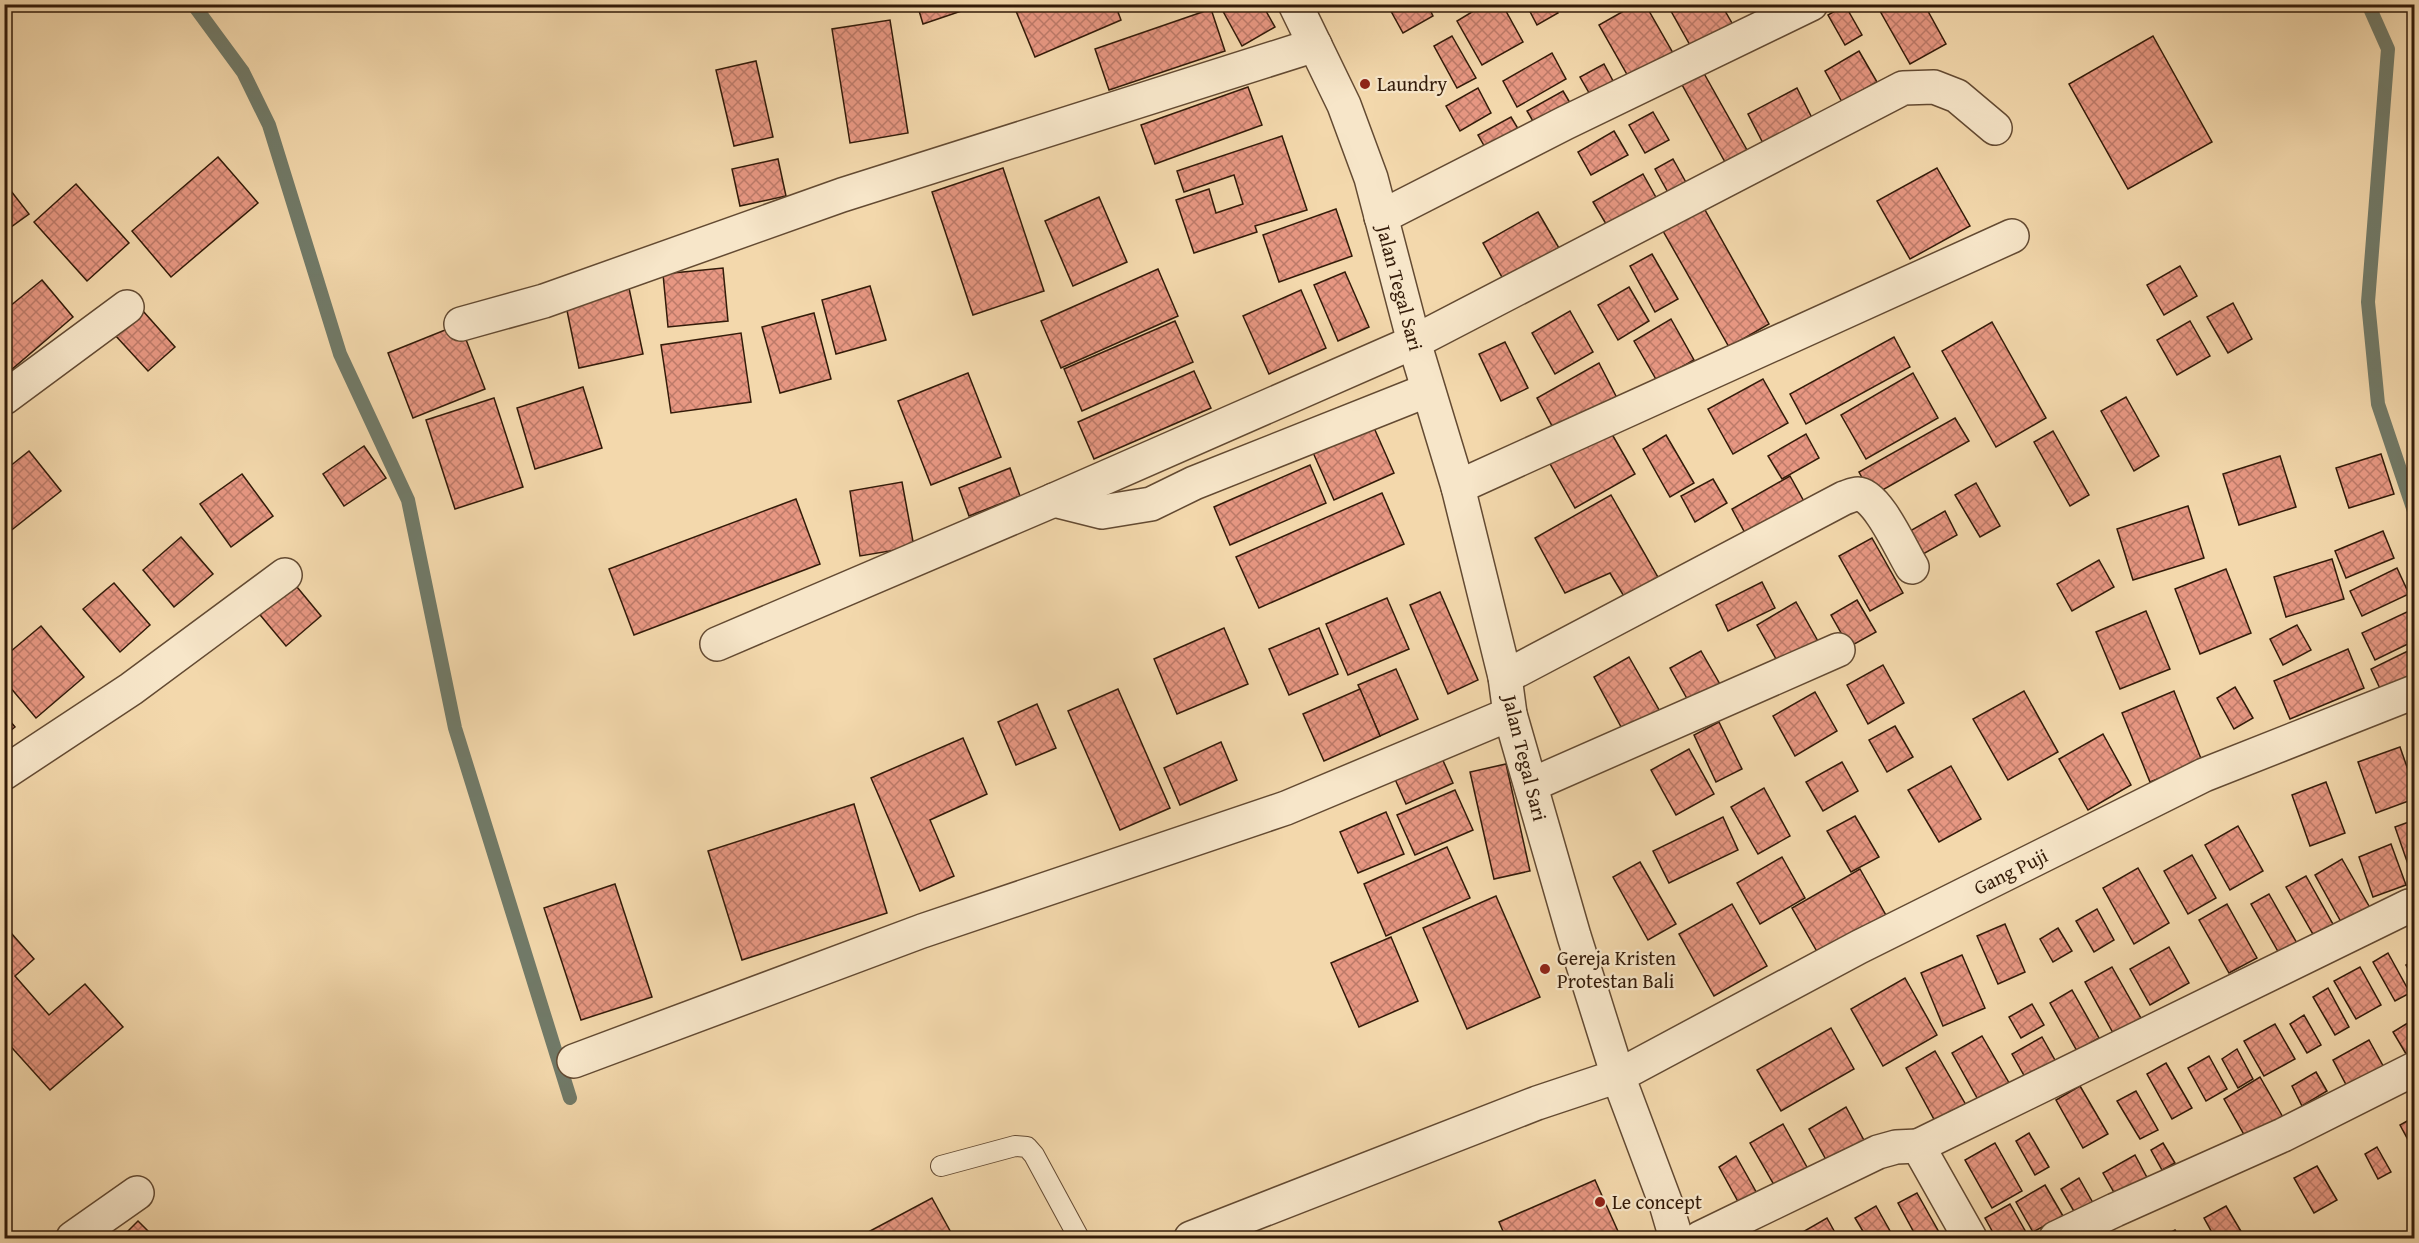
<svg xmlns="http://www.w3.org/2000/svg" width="2419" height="1243" viewBox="0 0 2419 1243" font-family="'Gentium Book Plus',serif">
<defs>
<pattern id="building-cross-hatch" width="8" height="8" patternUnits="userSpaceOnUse" patternTransform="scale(1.5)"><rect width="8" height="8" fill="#e79782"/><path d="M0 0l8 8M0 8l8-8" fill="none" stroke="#bc7a69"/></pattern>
</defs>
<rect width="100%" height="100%" fill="#f3d8ac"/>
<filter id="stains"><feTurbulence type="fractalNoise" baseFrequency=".00333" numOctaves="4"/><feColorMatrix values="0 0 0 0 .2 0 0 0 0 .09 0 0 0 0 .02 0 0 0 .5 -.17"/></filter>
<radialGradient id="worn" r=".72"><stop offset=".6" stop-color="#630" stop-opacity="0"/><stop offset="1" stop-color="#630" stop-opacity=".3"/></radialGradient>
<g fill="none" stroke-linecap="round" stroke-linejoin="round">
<g stroke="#717a68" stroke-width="14">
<polyline points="193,4 243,72 269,125 340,354 408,500 455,728 570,1098"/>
<polyline points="2368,4 2388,49 2368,302 2378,404 2414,511"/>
</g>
</g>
<g fill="url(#building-cross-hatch)" stroke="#331b09" stroke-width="1.5">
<polygon points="917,4 982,4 923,24"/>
<polygon points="1030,4 1115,4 1121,20 1035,57 1016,11"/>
<polygon points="1219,4 1262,4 1275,27 1242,46"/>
<polygon points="1387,4 1427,4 1433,16 1403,33"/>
<polygon points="1485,4 1502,4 1523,42 1482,65 1457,21"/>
<polygon points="1526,4 1553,4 1558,13 1537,25"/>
<polygon points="1636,4 1645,4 1677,60 1633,85 1599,25"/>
<polygon points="1667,4 1721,4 1736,30 1695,54"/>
<polygon points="1876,4 1924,4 1946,44 1910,64"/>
<polygon points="1845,5 1862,35 1845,45 1828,15"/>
<polygon points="1211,9 1225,51 1109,90 1095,49"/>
<polygon points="890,20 908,133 850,143 832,29"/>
<polygon points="1452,36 1476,78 1457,88 1434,46"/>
<polygon points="2153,36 2212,142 2128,189 2069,84"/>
<polygon points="1859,51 1877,82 1842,102 1825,71"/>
<polygon points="1552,53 1566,79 1517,107 1503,81"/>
<polygon points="756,61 773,137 734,146 716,70"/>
<polygon points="1697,61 1747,150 1725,162 1676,74"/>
<polygon points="1604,64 1619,92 1596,105 1580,77"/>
<polygon points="1248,87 1262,125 1155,164 1141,125"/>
<polygon points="1478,88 1491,113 1460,131 1446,106"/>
<polygon points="1797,88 1815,124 1766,149 1748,114"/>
<polygon points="1563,91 1576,113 1540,133 1527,111"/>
<polygon points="1653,112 1669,140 1645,153 1629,125"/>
<polygon points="1511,117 1523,137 1490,156 1478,135"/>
<polygon points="1614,131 1628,155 1591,175 1578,152"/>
<polygon points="1282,136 1307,210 1255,226 1257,232 1194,253 1176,200 1209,189 1216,213 1243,204 1234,175 1184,192 1177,171"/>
<polygon points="218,157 258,203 171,277 132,231"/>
<polygon points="778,159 786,196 740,206 732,169"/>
<polygon points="1673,159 1688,186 1670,196 1655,169"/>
<polygon points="1003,168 1044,291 973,315 932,192"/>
<polygon points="1937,168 1970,226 1910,259 1877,201"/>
<polygon points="1643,174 1658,201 1609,229 1593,202"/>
<polygon points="4,182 29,214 4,232"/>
<polygon points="76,184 129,243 87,281 34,222"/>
<polygon points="1099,197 1127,262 1073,286 1045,221"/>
<polygon points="1700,201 1769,324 1729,347 1659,224"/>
<polygon points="1336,209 1352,256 1279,282 1263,235"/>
<polygon points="1538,212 1559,248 1503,279 1483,243"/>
<polygon points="1652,254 1678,299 1655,312 1630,266"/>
<polygon points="2180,266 2197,296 2164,315 2147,285"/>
<polygon points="723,268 728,321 668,327 663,274"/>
<polygon points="1158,269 1178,316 1061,368 1041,321"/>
<polygon points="1345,272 1369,327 1338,341 1314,285"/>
<polygon points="42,280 73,317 4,376 4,311"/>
<polygon points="870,286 886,340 836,354 822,300"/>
<polygon points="1629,287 1649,321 1618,340 1598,305"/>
<polygon points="629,288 643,354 579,368 565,301"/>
<polygon points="1301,290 1326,348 1269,374 1243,316"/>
<polygon points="2233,303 2252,339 2228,353 2207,317"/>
<polygon points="143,311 175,347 148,371 115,335"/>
<polygon points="1570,311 1593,352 1555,374 1532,333"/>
<polygon points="814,313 831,379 780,393 762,327"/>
<polygon points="1671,319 1694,360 1657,381 1634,341"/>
<polygon points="1175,321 1193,362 1082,411 1064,369"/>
<polygon points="2190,321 2210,356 2177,375 2157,340"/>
<polygon points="1992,322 2046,418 1996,447 1942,351"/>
<polygon points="460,324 485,389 413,418 388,353"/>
<polygon points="741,333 751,402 671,413 661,345"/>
<polygon points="1894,337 1910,367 1806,424 1790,394"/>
<polygon points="1505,342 1528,388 1501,401 1479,354"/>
<polygon points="1599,363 1619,402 1558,437 1537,398"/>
<polygon points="1194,371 1211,408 1094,459 1078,422"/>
<polygon points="968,373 1001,457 931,485 898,401"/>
<polygon points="1913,373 1938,418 1866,459 1841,415"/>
<polygon points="1763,379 1788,423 1733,454 1708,409"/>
<polygon points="583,387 602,448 535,469 517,408"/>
<polygon points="2126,397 2159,456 2134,471 2101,411"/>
<polygon points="494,398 523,487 455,509 426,420"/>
<polygon points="1955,418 1969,441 1872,496 1859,472"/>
<polygon points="1371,421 1394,473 1334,500 1311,448"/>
<polygon points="1609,429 1635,474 1575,508 1549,462"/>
<polygon points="2053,431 2089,495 2070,506 2034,442"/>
<polygon points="1806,434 1819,458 1782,479 1768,456"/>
<polygon points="1666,435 1694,483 1670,497 1643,449"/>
<polygon points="364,446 386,478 344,506 323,474"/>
<polygon points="29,451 61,491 4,536 4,471"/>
<polygon points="2381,454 2394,494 2349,508 2336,468"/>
<polygon points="2280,456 2296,507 2239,525 2223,474"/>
<polygon points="1310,465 1326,503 1230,545 1214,507"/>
<polygon points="1010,468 1020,496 969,516 959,488"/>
<polygon points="242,474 273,516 231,547 200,504"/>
<polygon points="1790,476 1811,514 1751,544 1732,509"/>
<polygon points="1713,479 1727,503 1695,522 1681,496"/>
<polygon points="902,482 914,547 860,556 850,491"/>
<polygon points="1976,483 2000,526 1980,537 1955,495"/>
<polygon points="1382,493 1404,544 1259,608 1236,557"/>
<polygon points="1611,495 1663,586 1628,603 1610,573 1565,593 1535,538"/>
<polygon points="796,499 820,564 634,635 609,569"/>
<polygon points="2188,506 2204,558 2133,580 2117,529"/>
<polygon points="1945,511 1957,535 1916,558 1903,535"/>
<polygon points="2383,531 2394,558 2346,578 2335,551"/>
<polygon points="181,537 213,574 174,607 143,570"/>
<polygon points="1872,538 1903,593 1870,611 1839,556"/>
<polygon points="2332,559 2344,599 2286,617 2274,577"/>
<polygon points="2099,560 2114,587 2072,611 2057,584"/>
<polygon points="2397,568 2409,594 2362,616 2350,591"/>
<polygon points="2226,569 2251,633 2200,654 2175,589"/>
<polygon points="292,581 321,616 286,646 256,610"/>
<polygon points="1762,582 1775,608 1728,631 1716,605"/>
<polygon points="114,583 150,625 120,652 83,609"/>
<polygon points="1440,592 1478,680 1448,694 1410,605"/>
<polygon points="1387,598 1409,649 1348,675 1326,624"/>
<polygon points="1857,600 1876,632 1849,647 1831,615"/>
<polygon points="1796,602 1819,643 1780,666 1757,625"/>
<polygon points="2146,611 2170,669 2120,689 2096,632"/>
<polygon points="2409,611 2414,622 2414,641 2375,660 2362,633"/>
<polygon points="2297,625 2311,650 2283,665 2270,639"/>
<polygon points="41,626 84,677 36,718 4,680 4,657"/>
<polygon points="1224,628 1248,684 1177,714 1154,659"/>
<polygon points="1319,628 1338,674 1289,695 1269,649"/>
<polygon points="2414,648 2414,680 2383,695 2371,669"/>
<polygon points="2348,649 2364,688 2290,719 2274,681"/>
<polygon points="1701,651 1721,686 1690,704 1670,668"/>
<polygon points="1629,657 1662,715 1626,736 1594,677"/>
<polygon points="1883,665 1904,703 1868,724 1847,685"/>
<polygon points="1396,669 1418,719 1380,736 1358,685"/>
<polygon points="2235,687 2253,718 2234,729 2217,698"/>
<polygon points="1118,689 1170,808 1120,830 1068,711"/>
<polygon points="1360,689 1380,736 1324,761 1303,714"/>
<polygon points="2024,691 2058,752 2008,780 1973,719"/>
<polygon points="2174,691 2202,761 2150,782 2122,713"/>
<polygon points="1815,692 1837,731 1795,756 1773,716"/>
<polygon points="1037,704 1056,748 1016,765 998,722"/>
<polygon points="4,714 15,727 4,736"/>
<polygon points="1719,722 1742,769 1716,782 1694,735"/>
<polygon points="1895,726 1913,757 1887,772 1869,740"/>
<polygon points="2103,734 2131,785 2088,810 2059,759"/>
<polygon points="963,738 987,794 930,820 954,876 920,891 871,778"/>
<polygon points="1221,742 1237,780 1180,805 1164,768"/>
<polygon points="2400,747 2414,787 2414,799 2376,813 2358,762"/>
<polygon points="1689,749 1714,794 1676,815 1651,770"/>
<polygon points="1441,756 1453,783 1406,804 1394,777"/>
<polygon points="1842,762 1858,791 1823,811 1806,782"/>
<polygon points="1506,764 1530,871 1494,879 1470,772"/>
<polygon points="1951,766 1981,819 1939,842 1908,790"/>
<polygon points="2326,782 2345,833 2310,846 2292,795"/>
<polygon points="1764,788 1790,836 1758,854 1731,807"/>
<polygon points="1455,790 1473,830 1415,855 1397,815"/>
<polygon points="854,804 887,913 742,960 708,851"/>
<polygon points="1386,812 1404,854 1358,873 1340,832"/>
<polygon points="1855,816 1879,857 1851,872 1827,831"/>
<polygon points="1723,817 1738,850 1669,883 1653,851"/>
<polygon points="2414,820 2414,868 2410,870 2395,827"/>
<polygon points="2238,826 2263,871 2230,890 2205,845"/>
<polygon points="2391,844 2406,885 2373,897 2359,857"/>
<polygon points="1447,847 1470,898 1386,936 1364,884"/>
<polygon points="2192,855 2216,898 2188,914 2164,871"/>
<polygon points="1782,857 1805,898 1760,924 1737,883"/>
<polygon points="2342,859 2373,913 2345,929 2315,875"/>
<polygon points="1640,862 1676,924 1648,940 1613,877"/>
<polygon points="2138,868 2169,923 2134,944 2103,888"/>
<polygon points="1860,869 1887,917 1819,955 1792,908"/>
<polygon points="2306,876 2334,926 2314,936 2286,887"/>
<polygon points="615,884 652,997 581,1020 544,908"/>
<polygon points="2269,894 2298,945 2280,955 2251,904"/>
<polygon points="1496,896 1540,997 1467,1029 1423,928"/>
<polygon points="1732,904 1767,966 1714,996 1679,934"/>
<polygon points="2227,904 2257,958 2229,973 2199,920"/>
<polygon points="2097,909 2114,940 2094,952 2076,921"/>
<polygon points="2005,924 2025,972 1998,984 1977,936"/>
<polygon points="4,925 34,959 15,976 49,1015 85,984 123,1027 50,1090 4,1039"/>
<polygon points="2058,928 2072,951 2053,962 2040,939"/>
<polygon points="1391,937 1418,1001 1359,1027 1331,963"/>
<polygon points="2169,947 2189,983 2150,1005 2130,969"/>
<polygon points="2388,953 2410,993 2395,1001 2373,962"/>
<polygon points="1962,955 1985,1008 1943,1026 1921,973"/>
<polygon points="2414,960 2414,980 2406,965"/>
<polygon points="2112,967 2146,1027 2118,1042 2085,982"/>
<polygon points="2360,967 2381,1005 2356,1019 2334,981"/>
<polygon points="1905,978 1937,1035 1883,1066 1851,1009"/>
<polygon points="2328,988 2349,1027 2335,1035 2313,997"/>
<polygon points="2072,990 2099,1038 2077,1051 2050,1003"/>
<polygon points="2032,1004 2044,1025 2021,1038 2009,1017"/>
<polygon points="2304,1015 2321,1045 2307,1053 2290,1024"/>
<polygon points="2414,1019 2414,1063 2412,1064 2393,1032"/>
<polygon points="2275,1024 2295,1059 2264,1076 2244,1041"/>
<polygon points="1831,1028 1854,1069 1781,1111 1757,1070"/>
<polygon points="1982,1036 2012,1088 1981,1105 1952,1053"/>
<polygon points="2042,1037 2060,1069 2030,1086 2012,1054"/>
<polygon points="2369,1040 2387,1073 2351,1094 2333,1060"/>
<polygon points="2237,1049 2253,1079 2238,1088 2222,1059"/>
<polygon points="1935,1051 1966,1105 1936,1123 1906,1068"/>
<polygon points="2209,1056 2227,1089 2206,1101 2188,1068"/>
<polygon points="2166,1063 2192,1108 2172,1119 2147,1074"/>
<polygon points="2316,1072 2327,1091 2302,1106 2292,1086"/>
<polygon points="2260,1077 2288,1126 2251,1147 2224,1099"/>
<polygon points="2080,1086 2108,1134 2083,1148 2056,1100"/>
<polygon points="2136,1091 2158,1130 2140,1139 2117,1101"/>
<polygon points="1846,1107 1866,1144 1829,1165 1809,1129"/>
<polygon points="2414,1117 2414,1151 2400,1125"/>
<polygon points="1783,1124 1813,1178 1781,1197 1750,1143"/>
<polygon points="2029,1133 2049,1167 2035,1175 2016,1141"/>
<polygon points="1995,1143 2022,1191 1992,1208 1965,1160"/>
<polygon points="2163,1143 2175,1163 2162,1170 2151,1150"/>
<polygon points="2377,1147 2391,1172 2378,1179 2365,1154"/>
<polygon points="2135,1155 2151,1185 2120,1203 2103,1173"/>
<polygon points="1736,1156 1759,1197 1741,1207 1719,1167"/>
<polygon points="2317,1166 2337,1200 2314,1213 2294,1178"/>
<polygon points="2079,1178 2097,1210 2079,1220 2061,1189"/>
<polygon points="1595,1180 1621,1238 1506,1238 1499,1222"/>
<polygon points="2045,1185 2063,1216 2033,1232 2016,1202"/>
<polygon points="1917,1193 1940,1234 1932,1238 1917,1238 1898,1203"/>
<polygon points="932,1198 954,1238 857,1238"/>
<polygon points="2010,1204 2027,1234 2019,1238 1996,1238 1985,1218"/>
<polygon points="1876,1206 1894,1238 1867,1238 1855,1218"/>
<polygon points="2226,1206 2245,1238 2215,1238 2204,1218"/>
<polygon points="1827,1218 1838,1238 1804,1238 1801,1233"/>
<polygon points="138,1221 155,1238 121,1238"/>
<polygon points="2175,1230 2180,1238 2160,1238"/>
</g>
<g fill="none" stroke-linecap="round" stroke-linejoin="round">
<defs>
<polyline id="service" points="941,1166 1015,1146 1027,1147 1034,1155 1079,1238"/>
<g id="minor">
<polyline points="1381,217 1565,123 1811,4"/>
<polyline points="461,324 544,301 842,195 1315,45"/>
<polyline points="4,398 127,307"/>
<polyline points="1458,487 2012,236"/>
<polyline points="1054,500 1102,512 1151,504 1194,483 1428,390"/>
<polyline points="717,644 1054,500 1414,342 1903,88 1934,87 1957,96 1995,128"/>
<path d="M1505 677 1844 498C1848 497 1853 494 1858 494 1877 494 1902 551 1912 567"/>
<polyline points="4,773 131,689 285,575"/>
<polyline points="1531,785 1838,650"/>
<polyline points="574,1061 922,931 1286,808 1510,714"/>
<polyline points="1918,1146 2409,906"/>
<polyline points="73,1238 137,1193"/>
<polyline points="1700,1238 1878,1152 1896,1147 1918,1146 1970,1238"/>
<polyline points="2056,1238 2115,1210 2283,1135 2414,1069"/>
</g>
<g id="tertiary">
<polyline points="1191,1238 1537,1103 1618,1076 1574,936 1510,714 1505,677 1458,487 1414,342 1371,178 1344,105 1295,4"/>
<path id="s1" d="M1676 1238 1666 1204 1618 1076 1859 947 2204 775 2414 692"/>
</g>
</defs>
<use href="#service" stroke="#634a32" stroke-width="22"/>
<use href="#minor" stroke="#634a32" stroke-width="36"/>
<use href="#tertiary" stroke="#634a32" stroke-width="36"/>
<use href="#service" stroke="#f7e6c9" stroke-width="20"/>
<use href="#minor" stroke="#f7e6c9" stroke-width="33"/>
<use href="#tertiary" stroke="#f7e6c9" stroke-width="33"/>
</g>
<g fill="#8f2418" stroke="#f7e6c9" stroke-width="2">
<circle cx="1365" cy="84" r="6"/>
<circle cx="1545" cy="969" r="6"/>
<circle cx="1600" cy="1202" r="6"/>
</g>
<g text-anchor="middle" stroke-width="4.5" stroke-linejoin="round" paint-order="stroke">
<g font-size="20" fill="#331b09" stroke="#f7e6c9" text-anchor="start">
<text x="1377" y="91">Laundry</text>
<text x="1557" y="965">Gereja Kristen<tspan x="1557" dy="23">Protestan Bali</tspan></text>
<text x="1612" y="1209">Le concept</text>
</g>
<g font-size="20" fill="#331b09" stroke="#f7e6c9">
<text transform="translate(1400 288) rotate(75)" y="7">Jalan Tegal Sari</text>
<text transform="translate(1525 758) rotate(76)" y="7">Jalan Tegal Sari</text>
<text dy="7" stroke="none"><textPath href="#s1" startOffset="615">Gang Puji</textPath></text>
</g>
</g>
<rect width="2419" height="1243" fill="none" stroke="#f3d8ac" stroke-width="24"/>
<rect x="6" y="6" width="2407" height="1231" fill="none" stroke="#331b09" stroke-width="3"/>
<rect x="12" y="12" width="2395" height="1219" fill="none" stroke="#331b09" stroke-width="1.5"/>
<rect width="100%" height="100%" filter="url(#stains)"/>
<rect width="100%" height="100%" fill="url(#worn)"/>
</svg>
